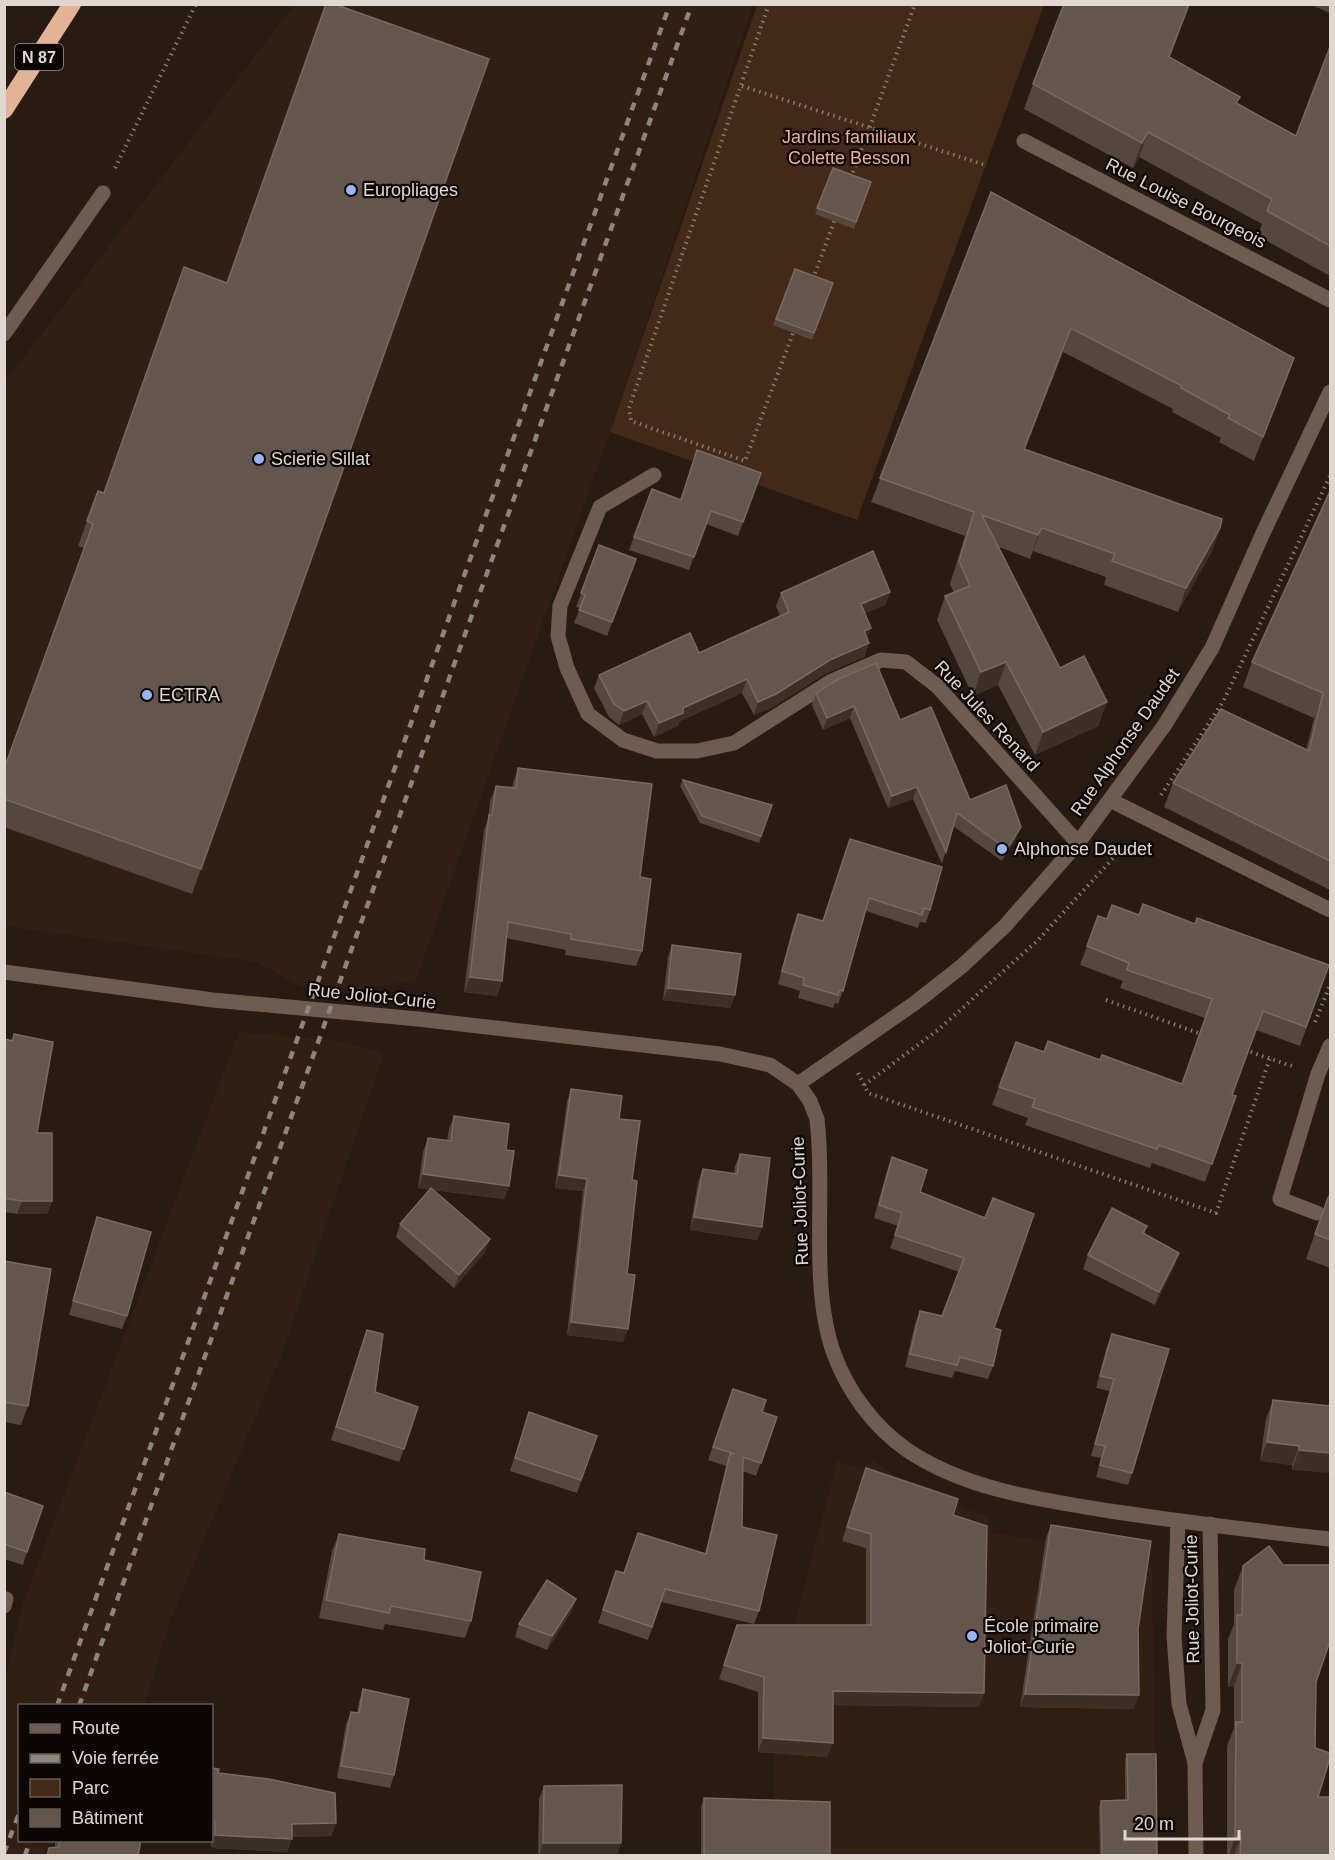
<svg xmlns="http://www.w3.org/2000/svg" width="1335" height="1860" viewBox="0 0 1335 1860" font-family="Arial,sans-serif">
<rect width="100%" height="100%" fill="#271b12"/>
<g fill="#321f13">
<polygon points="294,5 753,5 610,432 416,980 355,990 301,987 257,962 5,926 4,383"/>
<polygon points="239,1032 339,1041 384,1053 284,1349 170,1621 145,1705 20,1706 20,1840 51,1841 46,1855 5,1855 5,1678 22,1606"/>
<polygon points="873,1460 911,1488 986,1516 993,1533 1139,1557 1152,1569 1156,1855 774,1856 774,1704 837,1461 862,1469"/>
</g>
<polygon fill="#432a18" points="757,5 1044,5 857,520 610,432"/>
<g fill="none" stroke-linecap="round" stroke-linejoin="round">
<g stroke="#857b73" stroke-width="4" stroke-dasharray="1.5 4.5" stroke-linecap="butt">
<polyline points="769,4 629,408 631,421 745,461 795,328"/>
<polyline points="742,86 985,165"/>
<polyline points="115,168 196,4"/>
<polyline points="851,178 915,4"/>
<polyline points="813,279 835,219"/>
<polyline points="1161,795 1224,700 1330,476"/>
<polyline points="1106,1000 1204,1035"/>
<polyline points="1315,1022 1330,985"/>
<polyline points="1245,1050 1292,1066"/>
<polyline points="858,1073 868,1093 1216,1213 1270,1058"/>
<polyline points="864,1085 938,1030 1037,941 1128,842"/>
</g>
<g stroke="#6f5c50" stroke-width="15">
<polyline points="4,334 103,193"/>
<polyline points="1317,1213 1280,1199 1318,1074 1330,1046"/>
<polyline points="1178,1521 1174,1636 1179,1704 1195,1763"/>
<polyline points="4,1606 6,1599"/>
</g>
<g stroke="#6f5c50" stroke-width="15">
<polyline points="1024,141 1330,300"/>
<polyline points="654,475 600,507 560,606 558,636 567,668 588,714 623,740 657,751 697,751 734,743 830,682 881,660 906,662 937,686 1078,843"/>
<polyline points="1110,800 1330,910"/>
<path d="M4 972 213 1000 418 1019 720 1054 770 1065 798 1084 810 1101 817 1119C826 1193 809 1285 834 1354 848 1392 874 1427 907 1450 966 1490 1042 1500 1110 1511 1183 1522 1257 1531 1330 1539"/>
<polyline points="798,1084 915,1003 962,966 1005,926 1078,843 1164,726 1212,648 1263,533 1330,392"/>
<polyline points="1196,1856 1195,1763 1213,1710 1210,1524"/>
</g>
<polyline stroke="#e4b394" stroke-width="18" points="4,110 72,4"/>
<g stroke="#90857e" stroke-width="4.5" stroke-dasharray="8 8" stroke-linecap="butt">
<polyline points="57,1706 670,4"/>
<polyline points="79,1706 692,4"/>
<polyline points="4,1853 20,1811"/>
<polyline points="25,1856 30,1840"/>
</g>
</g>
<g fill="#54473d">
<polygon points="1190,4 1169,58 1237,104 1296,136 1330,47 1330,276 1258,236 1262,224 1139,157 1133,168 1024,109 1033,84"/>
<polygon points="1309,4 1330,4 1330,13"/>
<polygon points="489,59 192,894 4,827 4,769 84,548 78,546 98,491 103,493 227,283"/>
<polygon points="833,168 871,182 854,229 815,214"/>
<polygon points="991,192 1294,358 1254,461 1219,442 1221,438 1172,412 1173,409 1063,352 1025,449 1220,528 1212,551 1178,612 1104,585 1106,577 1033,551 1030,559 999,547 1060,668 1107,702 1098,726 1035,755 998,685 973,696 937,620 945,596 954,593 950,584 965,536 871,502"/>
<polygon points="795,269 833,283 812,340 773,325"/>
<polygon points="697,450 761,473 738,536 706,524 689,570 629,550 652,489 680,500"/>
<polygon points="1330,491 1330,890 1164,807 1173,783 1306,750 1314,718 1243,687 1252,662"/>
<polygon points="599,545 636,559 607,636 574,623 580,608 576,607"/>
<polygon points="890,592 885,605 865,613 867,638 869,643 864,657 825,674 771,708 754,715 742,693 680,721 678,726 654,737 642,714 619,725 609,717 594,688 599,675 699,653 780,616 776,606 781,593"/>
<polygon points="816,693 900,720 970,800 1016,839 1002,861 953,826 942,864 913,799 888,808 850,718 823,730 812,705"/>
<polygon points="518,768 640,877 642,951 636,966 565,955 566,950 506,938 502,981 497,996 464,992 484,830 488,819 490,801 496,786 512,788 513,783"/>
<polygon points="683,780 772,805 759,843 700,823 680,786"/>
<polygon points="850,839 930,910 926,923 920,922 918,928 866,911 843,991 838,1004 835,1003 833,1008 798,998 800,991 778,984 793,927 798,914 823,921"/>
<polygon points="1139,915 1195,923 1329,965 1300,1046 1256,1030 1232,1095 1236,1096 1205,1182 1152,1163 1150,1168 1025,1125 1028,1118 992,1105 1016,1042 1044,1052 1100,1060 1182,1084 1205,1018 1120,988 1123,981 1080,965 1087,946 1107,919"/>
<polygon points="672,945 735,995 730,1008 663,1000 668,957"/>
<polygon points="14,1034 37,1133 52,1201 47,1214 17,1214 4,1212 4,1039 11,1040"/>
<polygon points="571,1089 619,1119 632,1180 623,1342 567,1335 583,1191 555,1188 567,1102"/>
<polygon points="454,1116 506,1150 509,1186 504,1199 433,1190 485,1252 454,1288 396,1237 400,1224 430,1189 418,1188 423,1152 428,1138 447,1141 449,1129"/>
<polygon points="740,1154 762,1227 757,1240 690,1230 698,1182 703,1169 734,1174 735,1166"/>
<polygon points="892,1157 920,1192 985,1218 994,1328 993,1366 988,1379 955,1371 952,1378 905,1367 915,1324 920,1311 942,1316 959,1272 890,1248 898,1226 874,1218 887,1171"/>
<polygon points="1330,1191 1330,1268 1306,1259"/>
<polygon points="97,1217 127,1316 122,1329 69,1315 92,1231"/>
<polygon points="1147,1226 1144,1234 1179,1253 1174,1267 1155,1305 1083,1269 1088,1255"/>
<polygon points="4,1261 28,1406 21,1425 4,1422"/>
<polygon points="367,1330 375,1392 404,1449 399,1462 331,1440"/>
<polygon points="1112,1334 1132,1473 1128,1485 1096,1477 1101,1458 1091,1456 1110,1391 1096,1388 1107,1346"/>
<polygon points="733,1389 762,1412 777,1417 756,1476 743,1471 742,1527 759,1611 754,1624 661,1602 648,1640 598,1623 616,1571 624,1573 705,1554 726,1466 708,1460"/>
<polygon points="1273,1400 1330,1406 1292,1470 1292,1465 1260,1461 1266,1419"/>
<polygon points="529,1412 597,1436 577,1493 510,1471"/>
<polygon points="866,1468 953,1515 979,1707 833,1705 827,1757 758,1752 758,1692 719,1679 737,1625 866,1625 866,1548 842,1541"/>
<polygon points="4,1492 27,1552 23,1565 4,1559"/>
<polygon points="1051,1525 1134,1709 1020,1707 1046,1538"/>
<polygon points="339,1534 424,1560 471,1621 465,1638 385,1624 383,1630 319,1618 332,1551"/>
<polygon points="1243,1566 1316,1682 1315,1748 1318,1797 1330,1856 1227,1856 1227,1746 1234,1728 1234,1687 1228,1687 1228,1639 1234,1624 1234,1590"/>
<polygon points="576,1599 571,1612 547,1650 515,1637 519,1624"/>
<polygon points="363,1689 394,1775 390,1788 337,1778 346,1724 351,1712 357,1713 359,1702"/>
<polygon points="1127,1754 1157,1856 1100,1856 1099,1808 1101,1801 1125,1800 1125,1760"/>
<polygon points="212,1768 218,1773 336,1823 331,1836 292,1837 287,1852 211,1848"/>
<polygon points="544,1786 617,1856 538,1856 539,1799"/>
<polygon points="704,1798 830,1856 701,1856 701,1807"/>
<polygon points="55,1840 141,1840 55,1847"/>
</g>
<g fill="#3c2f25">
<polygon points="1148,132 1139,157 1133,168 1142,143"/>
<polygon points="1071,328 1063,352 1015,472 1024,449"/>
<polygon points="1294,358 1285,382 1254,461 1263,437"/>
<polygon points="1042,528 1033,551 1030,559 1038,535"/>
<polygon points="1220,528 1212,551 1178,612 1186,588"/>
<polygon points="890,592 885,605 856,617 861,604"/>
<polygon points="871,628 866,641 864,631"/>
<polygon points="869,643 864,657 825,674 771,708 754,715 758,702 830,660"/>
<polygon points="1006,662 998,685 973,696 981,672"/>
<polygon points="747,679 742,693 680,721 678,726 654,737 659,723 683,708"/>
<polygon points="647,701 642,714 619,725 624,711"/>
<polygon points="1107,702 1098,726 1035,755 1043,732"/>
<polygon points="854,706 850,718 823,730 827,718"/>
<polygon points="917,787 913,799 888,808 892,796"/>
<polygon points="1021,827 1016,839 1002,861 1007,849"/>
<polygon points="470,977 502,981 497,996 464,992"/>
<polygon points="668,988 735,995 730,1008 663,1000"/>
<polygon points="423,1174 509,1186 504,1199 418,1188"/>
<polygon points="559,1175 587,1179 583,1191 555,1188"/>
<polygon points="22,1201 52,1201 47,1214 17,1214"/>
<polygon points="694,1217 762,1227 757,1240 690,1230"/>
<polygon points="490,1239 485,1252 454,1288 459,1275"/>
<polygon points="1179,1253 1174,1267 1155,1305 1159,1292"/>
<polygon points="571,1322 628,1329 623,1342 567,1335"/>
<polygon points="1267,1442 1299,1446 1292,1465 1260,1461"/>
<polygon points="1299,1450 1330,1453 1330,1473 1292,1470"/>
<polygon points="576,1599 571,1612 547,1650 552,1636"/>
<polygon points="1237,1663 1242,1663 1234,1687 1228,1687"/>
<polygon points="833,1691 984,1693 979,1707 828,1705"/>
<polygon points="1025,1694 1139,1695 1134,1709 1020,1707"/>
<polygon points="763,1738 833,1743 827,1757 758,1752"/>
<polygon points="212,1821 215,1822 212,1832"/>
<polygon points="336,1823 331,1836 288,1837 292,1824"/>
<polygon points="215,1835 292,1839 287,1852 211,1848"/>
<polygon points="1235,1837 1241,1837 1234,1856 1229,1856"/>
<polygon points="543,1843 621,1843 617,1856 539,1856"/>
</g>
<g fill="#64564d" stroke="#776a62" stroke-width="1.5">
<polygon points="326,4 334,4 489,59 201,869 4,799 4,769 93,524 87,521 98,491 104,493 184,267 227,283"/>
<polygon points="1064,4 1189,4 1169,57 1240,97 1236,103 1296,136 1330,47 1330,246 1267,211 1272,199 1148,132 1142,143 1033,84"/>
<polygon points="833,168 871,182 856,222 817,208"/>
<polygon points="991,192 1294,358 1263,437 1228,418 1230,415 1181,388 1182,386 1071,328 1024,449 1222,519 1220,528 1186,588 1112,561 1115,554 1042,528 1038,535 982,515 1060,668 1084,656 1107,702 1043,732 1006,662 981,672 945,596 970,586 959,561 974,512 880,478"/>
<polygon points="795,269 833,283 814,333 776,319"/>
<polygon points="697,450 761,473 743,522 711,511 694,557 634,537 652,489 681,500"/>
<polygon points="1330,491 1330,861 1173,783 1221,709 1309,751 1323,693 1252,662"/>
<polygon points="599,545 636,559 612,622 579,610 585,595 581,593"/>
<polygon points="873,551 890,592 861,604 871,628 864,631 869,643 830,660 776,694 758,702 747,679 683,708 683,713 659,723 647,701 624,711 614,704 599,675 690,633 699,653 745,632 789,612 781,593"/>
<polygon points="876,663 900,720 931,707 970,800 1006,785 1021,827 1007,849 957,813 946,852 917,787 892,796 854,706 827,718 816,693 839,679"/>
<polygon points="518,768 652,784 640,877 651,879 642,951 571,939 571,934 508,922 502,981 470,977 489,815 492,815 496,786 516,788"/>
<polygon points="683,780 772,805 761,836 702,816"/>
<polygon points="850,839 942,867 930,910 924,908 922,915 869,898 843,991 840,990 838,995 803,985 804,978 782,971 798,914 823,921"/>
<polygon points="1143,904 1195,924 1197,918 1329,965 1306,1027 1263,1011 1232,1095 1236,1096 1212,1164 1159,1145 1157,1149 1032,1107 1035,1099 999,1087 1016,1042 1044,1052 1048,1041 1100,1060 1102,1055 1182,1084 1212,999 1127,970 1129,963 1087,946 1098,916 1107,919 1112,905 1139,915"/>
<polygon points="672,945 741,954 735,995 668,988"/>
<polygon points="14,1034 53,1042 37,1133 52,1133 52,1201 22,1201 4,1198 4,1039 13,1041"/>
<polygon points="571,1089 622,1096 619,1119 640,1121 632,1180 637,1181 627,1274 635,1275 628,1329 571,1322 587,1179 559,1175"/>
<polygon points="454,1116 509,1124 506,1150 514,1151 509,1186 423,1174 428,1138 451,1141"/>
<polygon points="740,1154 770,1158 762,1227 694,1217 703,1169 737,1174"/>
<polygon points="892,1157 927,1170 920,1192 985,1218 993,1198 1034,1214 994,1328 1001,1330 993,1366 960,1357 957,1365 910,1354 920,1311 942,1316 964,1258 895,1235 902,1213 879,1205"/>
<polygon points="431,1188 490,1239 459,1275 400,1224"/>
<polygon points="1330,1196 1330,1240 1315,1234 1328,1198"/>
<polygon points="1112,1208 1147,1226 1143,1233 1179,1253 1159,1292 1088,1255"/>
<polygon points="97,1217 151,1232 127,1316 73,1301"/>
<polygon points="4,1261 51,1269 28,1406 4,1402"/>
<polygon points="367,1330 383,1334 375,1392 418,1407 404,1449 336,1427"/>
<polygon points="1112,1334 1169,1349 1132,1473 1100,1465 1105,1446 1095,1444 1114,1379 1100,1376"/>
<polygon points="733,1389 766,1400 762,1412 777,1417 761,1463 743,1457 742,1527 777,1535 759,1611 665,1589 652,1627 603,1610 616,1571 624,1573 638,1533 706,1554 730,1454 735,1454 713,1447"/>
<polygon points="1273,1400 1330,1406 1330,1453 1299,1450 1299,1446 1267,1442"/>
<polygon points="529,1412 597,1436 581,1480 515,1458"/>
<polygon points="866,1468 958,1499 953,1515 987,1526 984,1693 833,1691 833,1743 763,1738 764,1677 724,1665 737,1625 871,1625 871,1534 847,1527"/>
<polygon points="4,1492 43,1506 27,1552 4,1544"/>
<polygon points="1051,1525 1151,1541 1138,1629 1139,1695 1025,1694"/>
<polygon points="339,1534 425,1549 424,1560 481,1572 471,1621 391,1606 389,1613 326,1600"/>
<polygon points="1269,1546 1283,1565 1330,1565 1330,1641 1316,1682 1315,1748 1330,1753 1330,1758 1318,1797 1330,1797 1330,1856 1240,1856 1241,1837 1235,1837 1236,1722 1242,1722 1242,1663 1237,1663 1237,1615 1242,1615 1243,1566"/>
<polygon points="547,1580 576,1599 552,1636 519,1624"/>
<polygon points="363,1689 409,1699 394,1775 341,1766 351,1712 359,1713"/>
<polygon points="1127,1754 1156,1754 1157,1856 1102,1856 1101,1801 1128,1800"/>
<polygon points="212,1768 219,1769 218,1773 269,1779 335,1793 336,1823 292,1824 292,1839 215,1835 215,1822 212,1821"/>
<polygon points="622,1785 621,1843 543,1843 544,1786"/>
<polygon points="704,1798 830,1802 830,1856 704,1856"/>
<polygon points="59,1840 141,1840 138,1856 47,1856 49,1848 59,1847"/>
</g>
<g fill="#95b6fd" stroke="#0c0704" stroke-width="2">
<circle cx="351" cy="190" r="6"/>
<circle cx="259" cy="459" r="6"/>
<circle cx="147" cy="695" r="6"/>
<circle cx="1002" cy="849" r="6"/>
<circle cx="972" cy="1636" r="6"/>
</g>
<g text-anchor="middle" stroke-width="4.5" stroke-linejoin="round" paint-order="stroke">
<rect fill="#0c0704" stroke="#a09994" stroke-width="1.5" x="15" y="44" width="48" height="26" rx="4.5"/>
<g font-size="16" font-weight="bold" fill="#e0d7d1">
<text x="39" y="63">N 87</text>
</g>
<g font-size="18" fill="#f5b182" stroke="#0c0704">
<text x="849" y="143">Jardins familiaux<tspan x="849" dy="21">Colette Besson</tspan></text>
</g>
<g font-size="18" fill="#e0d7d1" stroke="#0c0704" text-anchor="start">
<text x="363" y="196">Europliages</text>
<text x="271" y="465">Scierie Sillat</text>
<text x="159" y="701">ECTRA</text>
<text x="1014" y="855">Alphonse Daudet</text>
<text x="984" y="1632">École primaire<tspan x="984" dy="21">Joliot-Curie</tspan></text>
</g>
<g font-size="18" fill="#e0d7d1" stroke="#0c0704">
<text transform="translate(1186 203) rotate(27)" y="6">Rue Louise Bourgeois</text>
<text transform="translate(987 716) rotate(47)" y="6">Rue Jules Renard</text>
<text transform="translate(1125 742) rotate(-55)" y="6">Rue Alphonse Daudet</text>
<text transform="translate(372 996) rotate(6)" y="6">Rue Joliot-Curie</text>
<text transform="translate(800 1201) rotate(-92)" y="6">Rue Joliot-Curie</text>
<text transform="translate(1192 1599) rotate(-91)" y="6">Rue Joliot-Curie</text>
</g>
</g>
<rect width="1335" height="1860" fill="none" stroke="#e0d7d1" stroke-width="12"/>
<rect x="18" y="1704" width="195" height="138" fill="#0c0704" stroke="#615a56" stroke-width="1.5"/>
<rect x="30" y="1724" width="30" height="9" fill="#6f5c50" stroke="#615a56" stroke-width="1.5"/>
<text x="72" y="1734" font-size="18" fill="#e0d7d1">Route</text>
<rect x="30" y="1754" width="30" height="9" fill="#90857e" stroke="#615a56" stroke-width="1.5"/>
<text x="72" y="1764" font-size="18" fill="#e0d7d1">Voie ferrée</text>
<rect x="30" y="1779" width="30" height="18" fill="#432a18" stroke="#615a56" stroke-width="1.5"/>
<text x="72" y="1794" font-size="18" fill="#e0d7d1">Parc</text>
<rect x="30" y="1809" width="30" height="18" fill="#64564d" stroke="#615a56" stroke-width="1.5"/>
<text x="72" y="1824" font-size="18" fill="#e0d7d1">Bâtiment</text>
<path d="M1125 1830v9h114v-9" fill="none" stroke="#e0d7d1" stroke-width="3"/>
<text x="1134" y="1830" font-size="18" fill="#e0d7d1" stroke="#0c0704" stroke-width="4.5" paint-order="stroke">20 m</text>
</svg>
